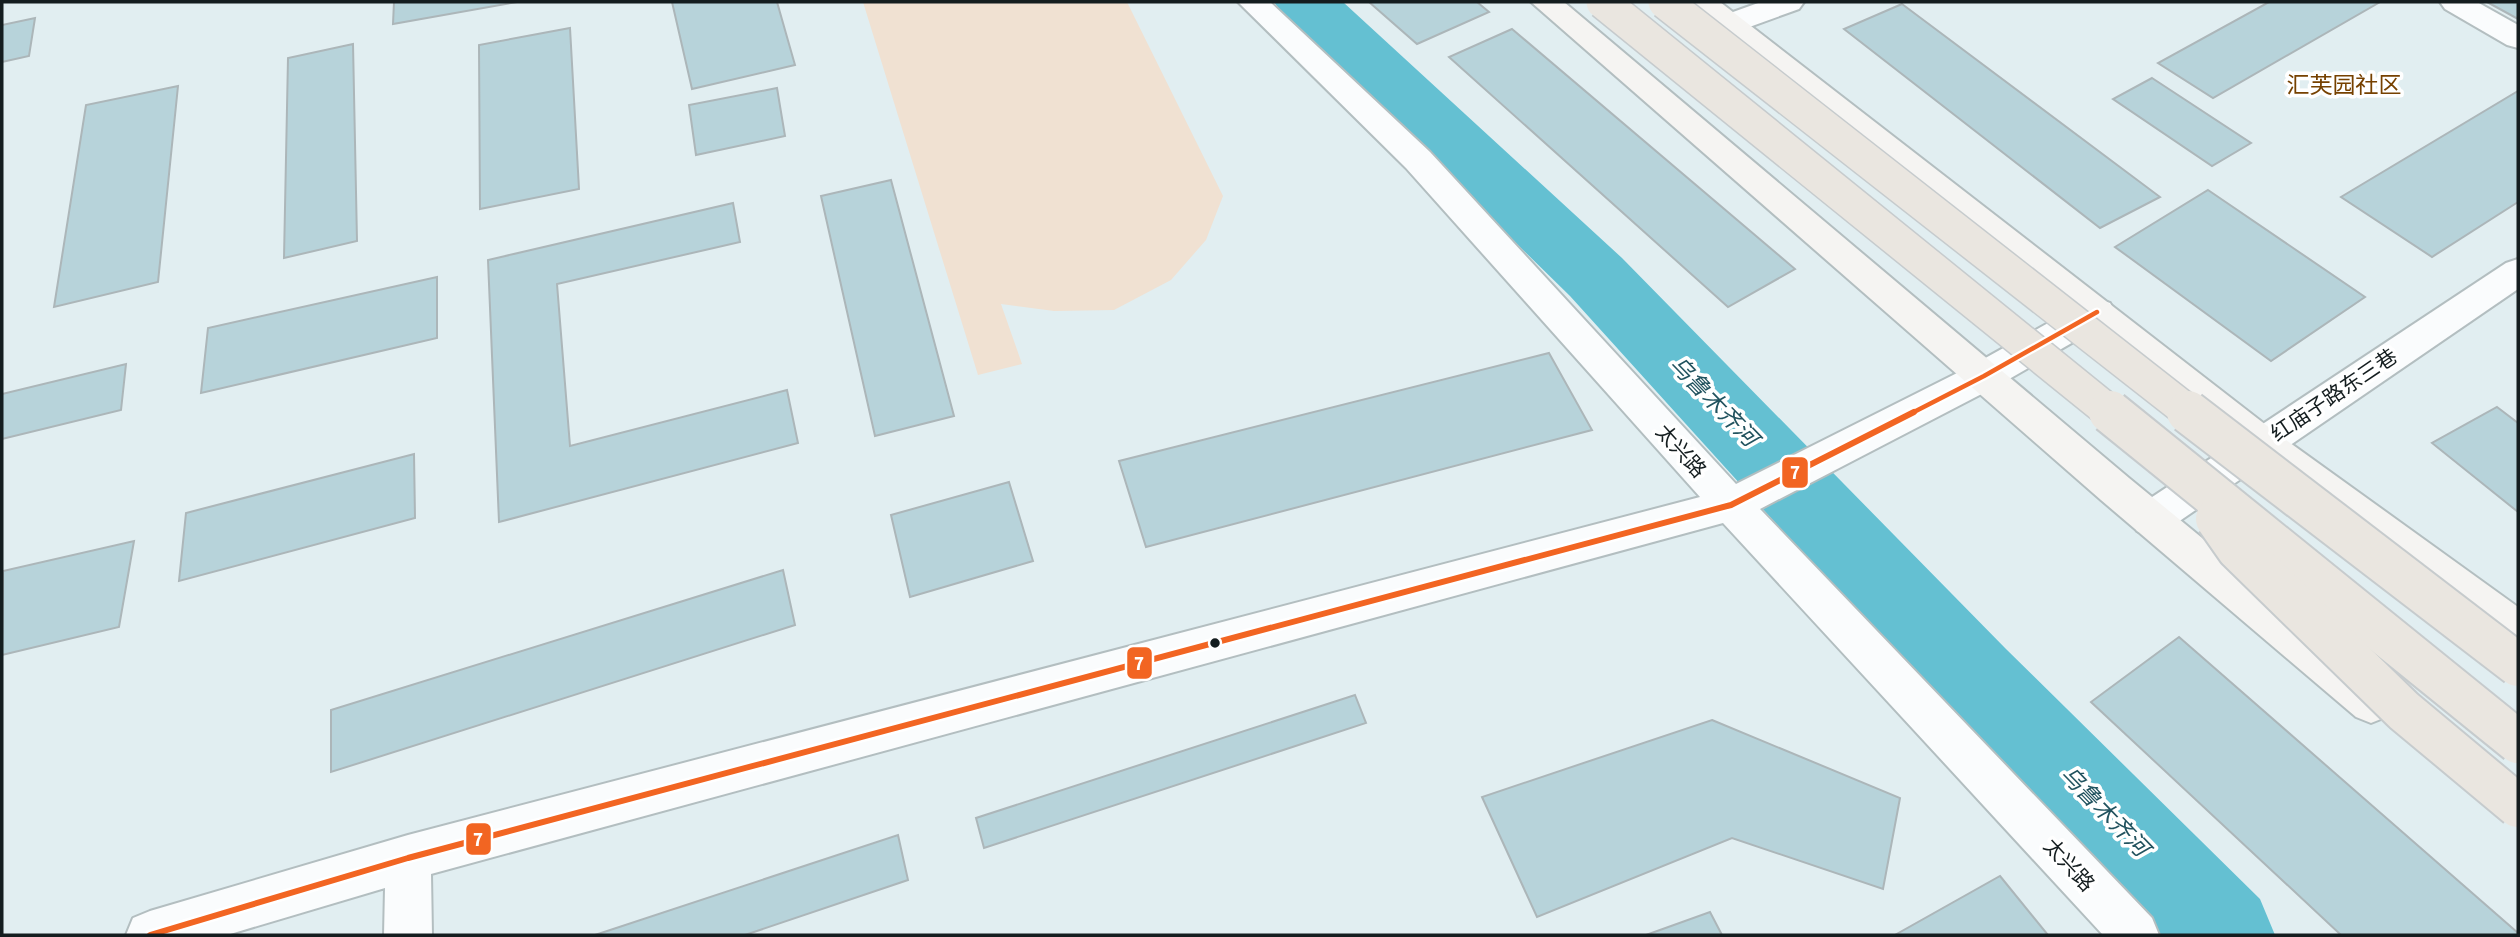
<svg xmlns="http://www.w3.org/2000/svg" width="2520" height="937" viewBox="0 0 2520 937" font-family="'Source Sans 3','Noto Sans SC',sans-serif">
<rect width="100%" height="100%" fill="#e1eef1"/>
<polygon fill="#f0e1d2" points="863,2 1127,2 1223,196 1206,240 1171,280 1114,310 1054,311 1001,304 1022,364 978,375"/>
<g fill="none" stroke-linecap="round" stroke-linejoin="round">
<polygon fill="#64c0d2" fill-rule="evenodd" points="1274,2 1343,2 1622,258 2006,649 2260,899 2275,935 2155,935 1942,707 1570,296 1284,16"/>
</g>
<g fill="#b7d3da" stroke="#acb6b9" stroke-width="2">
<polygon points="394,2 517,2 393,24"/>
<polygon points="672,2 777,2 795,65 692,89"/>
<polygon points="1369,2 1477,2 1489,12 1417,44"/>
<polygon points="2269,2 2380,2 2213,98 2158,63"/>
<polygon points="2487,2 2518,2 2518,19"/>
<polygon points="1902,4 2160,197 2100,228 1844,29"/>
<polygon points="35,18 29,56 2,62 2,25"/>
<polygon points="570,28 579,189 480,209 479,45"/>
<polygon points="1512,29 1795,269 1728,307 1449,57"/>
<polygon points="353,44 357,241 284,258 288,58"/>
<polygon points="2152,78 2251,143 2212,166 2113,99"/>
<polygon points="178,86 158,282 54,307 86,105"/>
<polygon points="777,88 785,136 696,155 689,105"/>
<polygon points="2518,91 2518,202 2432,257 2341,197"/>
<polygon points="891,180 954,416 875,436 821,196"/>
<polygon points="2208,190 2365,297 2271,361 2115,247"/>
<polygon points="733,203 740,242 557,284 570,446 787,390 798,443 499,522 488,260"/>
<polygon points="437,277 437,338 201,393 208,328"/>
<polygon points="1549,353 1592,430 1146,547 1119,461"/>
<polygon points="126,364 121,410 2,439 2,394"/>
<polygon points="2497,407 2518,423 2518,512 2432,443"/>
<polygon points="414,454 415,518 179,581 186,513"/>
<polygon points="1009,482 1033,561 910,597 891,515"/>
<polygon points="134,541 119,627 2,655 3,571"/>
<polygon points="783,570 795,625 331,772 331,710"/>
<polygon points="2179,637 2518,933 2518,935 2341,935 2091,702"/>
<polygon points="1355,695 1366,723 984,848 976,818"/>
<polygon points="1712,720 1900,798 1883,889 1732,838 1537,917 1482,797"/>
<polygon points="898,835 908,880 745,935 595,935"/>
<polygon points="2000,876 2048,935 1895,935"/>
<polygon points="1710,912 1722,935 1646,935"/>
</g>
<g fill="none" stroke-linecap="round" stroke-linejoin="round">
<defs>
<g id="minor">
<polygon points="1238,2 1270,2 1430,152 1736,484 1971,366 2084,303 2097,299 2110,303 2115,312 2110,321 1997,386 1760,509 2152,918 2159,935 2103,935 1723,523 431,874 432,935 384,935 385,888 227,935 126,935 133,918 150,911 408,835 1700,497 1406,168"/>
<polygon points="1761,2 1804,2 1799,9 1730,34 1719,31 1715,24 1719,17"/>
<polygon points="2440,2 2477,2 2518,25 2518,48 2507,45 2445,9"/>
<polygon points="2518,259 2518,289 2165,531 2151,536 2137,531 2131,519 2137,507 2506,263"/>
</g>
<g id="secondary">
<polygon points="1531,2 1564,2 2129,478 2386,689 2393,703 2386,717 2371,723 2356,717 2101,500"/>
<polygon points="1686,2 1720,2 2275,432 2518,607 2518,648 2503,643 2249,454 1691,9"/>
</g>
</defs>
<use href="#minor" stroke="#b3bec0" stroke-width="4"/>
<use href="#secondary" stroke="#b3bec0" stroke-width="4"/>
<use href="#minor" fill="#fafcfd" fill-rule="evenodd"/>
<use href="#secondary" fill="#f5f4f2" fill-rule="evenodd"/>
<defs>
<g id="trunk-bridge-far1">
<polyline points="1603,2 2112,414"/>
<polyline points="1665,2 2191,414"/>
</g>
<g id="trunk-bridge">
<polyline points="2110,412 2518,742"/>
<polyline points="2188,412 2518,665"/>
<polyline points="2217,519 2238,549 2404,711 2518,806"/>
</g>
</defs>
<use href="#trunk-bridge-far1" stroke="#c6cbcd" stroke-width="36" stroke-linecap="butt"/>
<use href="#trunk-bridge" stroke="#c6cbcd" stroke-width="46" stroke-linecap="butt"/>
<use href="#trunk-bridge-far1" stroke="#eae6e0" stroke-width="33"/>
<use href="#trunk-bridge" stroke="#eae6e0" stroke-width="42"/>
<defs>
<polyline id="bus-1-far1" points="1910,414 1984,376 2097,312"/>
<polyline id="bus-1" points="150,935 408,858 1731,505 1914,412"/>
</defs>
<use href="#bus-1-far1" stroke="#fff" stroke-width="9"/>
<use href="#bus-1" stroke="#fff" stroke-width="11"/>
<use href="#bus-1-far1" stroke="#f26522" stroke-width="4.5"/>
<use href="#bus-1" stroke="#f26522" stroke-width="6"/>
</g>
<circle fill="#141d1f" stroke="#fff" stroke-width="2.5" cx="1215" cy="643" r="6"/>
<g text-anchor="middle" stroke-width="7" stroke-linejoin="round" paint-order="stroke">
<g font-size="21" fill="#141d1f" stroke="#fff">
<text transform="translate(2334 395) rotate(-34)" y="7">红庙子路东三巷</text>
<text transform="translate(1681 451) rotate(48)" y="7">太兴路</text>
<text transform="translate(2069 865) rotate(47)" y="7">太兴路</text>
</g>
<g font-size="23" fill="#764100" stroke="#fff">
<text x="2344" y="93">汇芙园社区</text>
</g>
<g font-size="23" font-style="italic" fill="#22535f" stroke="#fff">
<text transform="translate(1714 401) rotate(46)" y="8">乌鲁木齐河</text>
<text transform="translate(2105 811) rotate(46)" y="8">乌鲁木齐河</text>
</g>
</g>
<g stroke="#fff" stroke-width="2.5">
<rect x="1781" y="456" width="28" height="33" rx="7" fill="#f26522"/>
<rect x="1126" y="646" width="27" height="34" rx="7" fill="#f26522"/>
<rect x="465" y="822" width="27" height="34" rx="7" fill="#f26522"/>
</g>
<g font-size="19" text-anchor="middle" font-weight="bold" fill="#fff">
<text x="1795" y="479">7</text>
<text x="1139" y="670">7</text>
<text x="478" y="846">7</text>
</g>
<rect width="2520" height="937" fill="none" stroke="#141d1f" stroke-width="7"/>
</svg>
